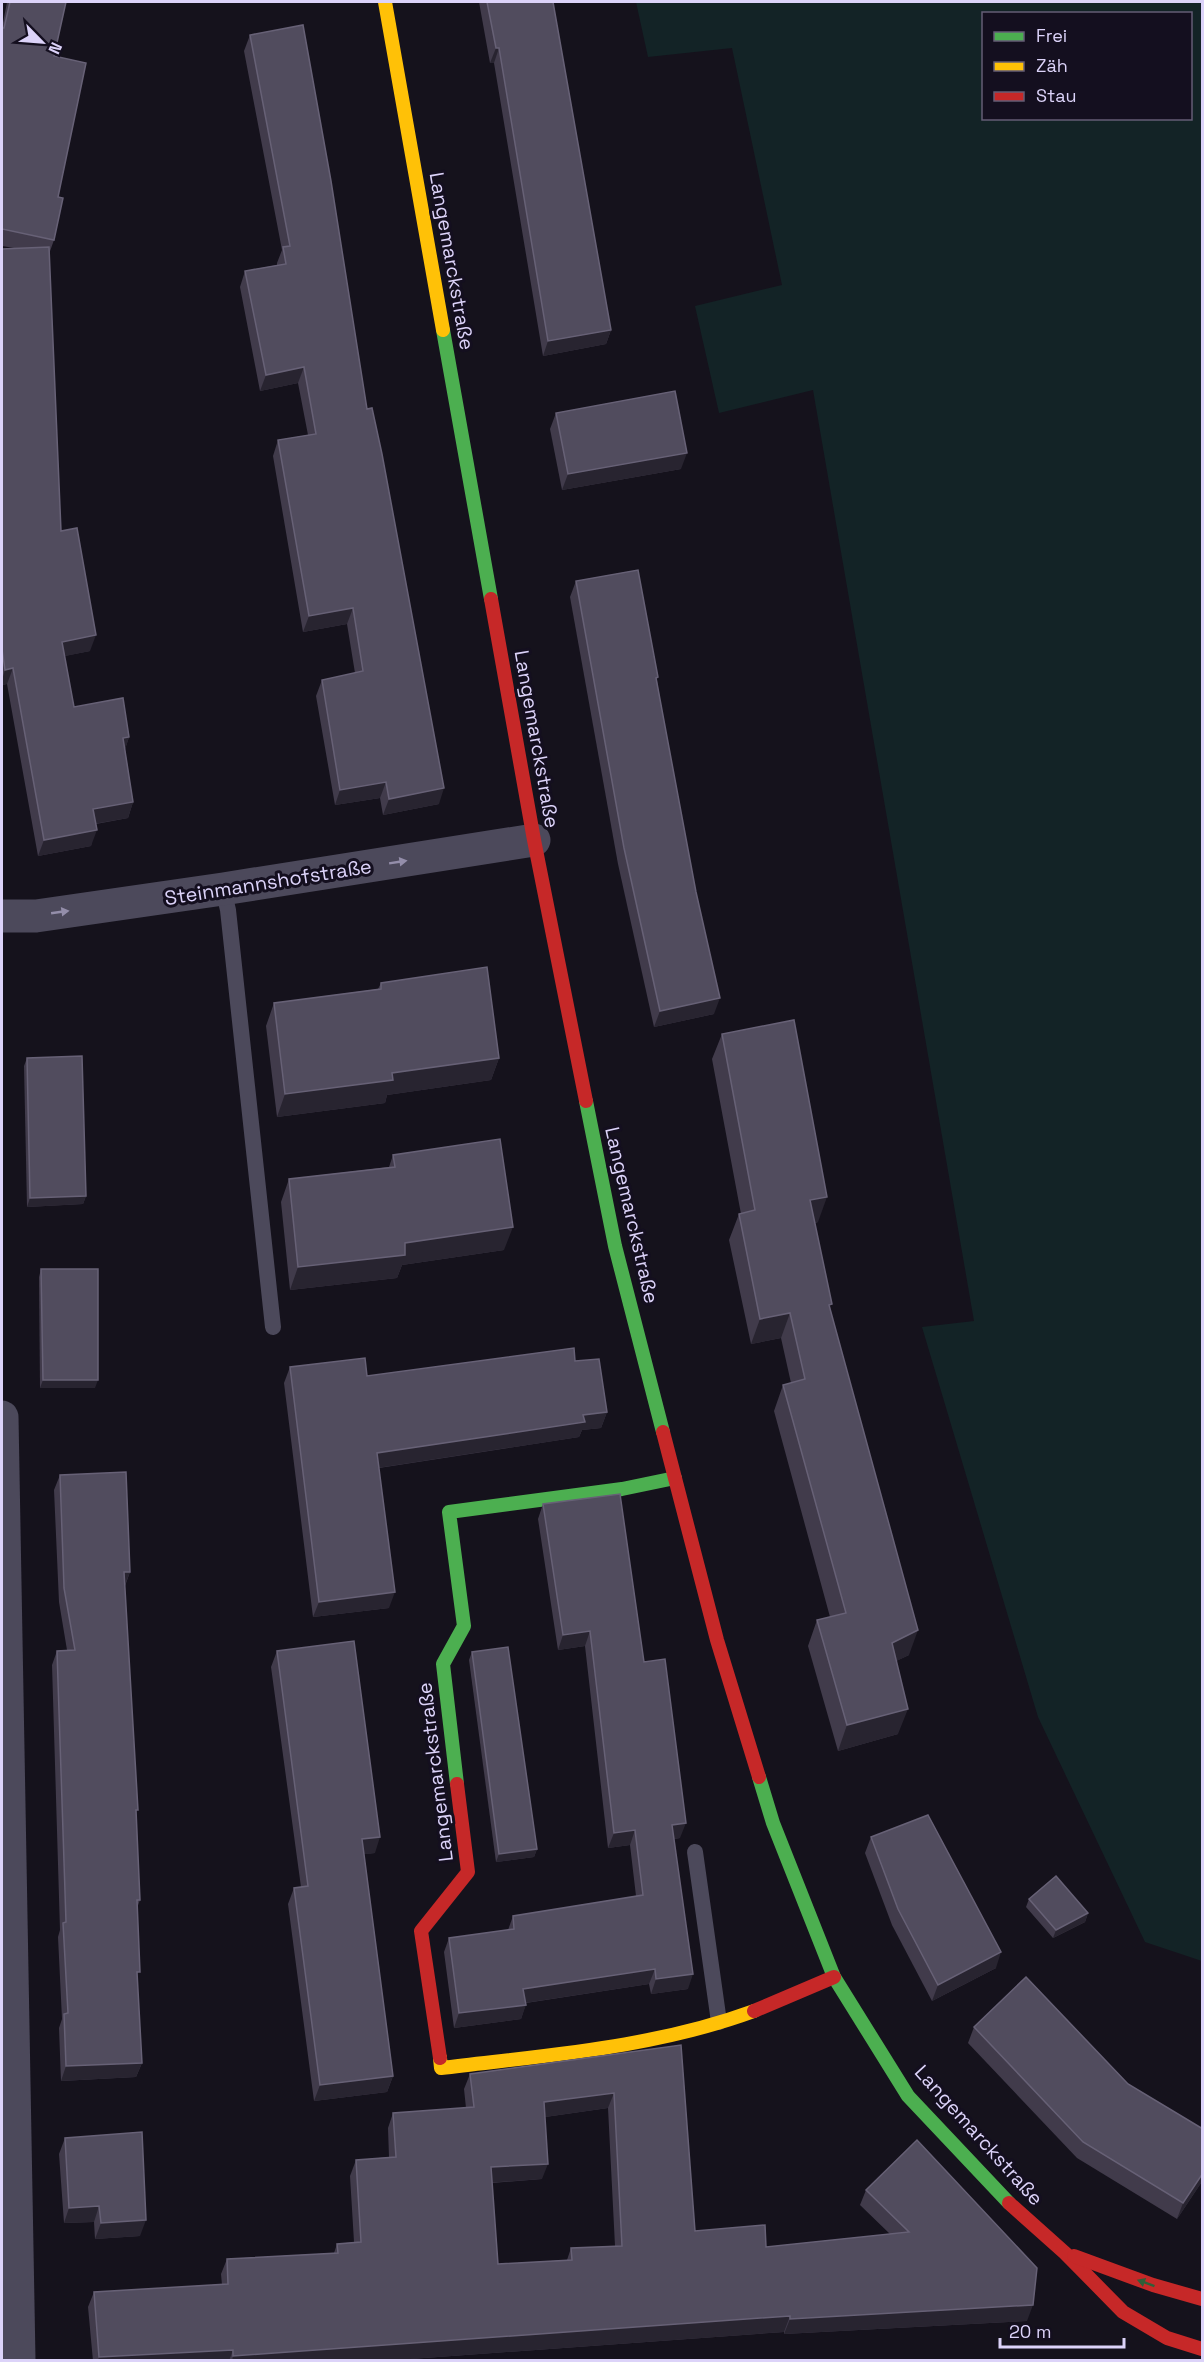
<svg xmlns="http://www.w3.org/2000/svg" width="1204" height="2362" viewBox="0 0 1204 2362" font-family="'Space Grotesk',sans-serif">
<rect width="100%" height="100%" fill="#15121c"/>
<path fill="#132326" fill-rule="evenodd" d="M636 2H1202V1961L1145 1942 1038 1717 922 1327 974 1321 813 390 719 413 695 306 782 285 732 48 648 57ZM984 14H1190V118H984Z"/>
<g fill="none" stroke-linecap="round" stroke-linejoin="round">
<g stroke="#4c495b" stroke-width="16">
<polyline points="223,889 228,910 273,1327"/>
<polyline points="695,1852 719,2022"/>
</g>
<g stroke="#4c495b" stroke-width="33">
<polyline points="2,916 36,916 223,889 534,840"/>
<polyline points="2,1417 19,2360"/>
</g>
<g stroke="#4caf50" stroke-width="14">
<polyline points="443,330 491,599"/>
<polyline points="586,1101 615,1246 663,1432"/>
<polyline points="759,1777 773,1823 834,1977 908,2096 1009,2203"/>
<polyline points="457,1784 443,1664 464,1626 449,1512 622,1489 675,1478"/>
</g>
<g stroke="#ffc107" stroke-width="14">
<polyline points="385,2 443,330"/>
<path d="M440 2058 441 2068C547 2055 653 2048 754 2011"/>
</g>
<g stroke="#c62828" stroke-width="14">
<polyline points="491,599 534,840 586,1101"/>
<polyline points="663,1432 717,1640 759,1777"/>
<polyline points="754,2011 834,1977"/>
<polyline points="440,2058 421,1931 468,1872 457,1784"/>
<polyline points="1009,2203 1065,2253 1123,2312 1167,2338 1202,2349"/>
<polyline points="1074,2256 1153,2285 1202,2299"/>
</g>
</g>
<g fill="#413b4b" fill-rule="evenodd">
<polygon points="7,2 66,2 54,56 58,197 54,240 49,254 61,531 90,651 64,656 74,707 129,737 125,749 133,802 128,818 96,824 91,846 38,856 7,684 2,685 2,249 14,248 2,246 2,28"/>
<polygon points="479,2 553,2 611,330 606,344 543,356 494,63 490,63"/>
<polygon points="250,35 367,409 439,804 383,815 380,798 335,805 316,696 322,680 355,673 347,624 303,632 273,456 278,440 308,435 298,383 260,391 240,287 245,271 277,265 277,263 282,250 244,51"/>
<polygon points="556,413 681,469 562,490 550,429"/>
<polygon points="576,581 657,681 714,1014 654,1027 618,864 570,597"/>
<polygon points="381,983 499,1058 491,1080 387,1095 385,1103 277,1117 266,1026 274,1003 378,989"/>
<polygon points="722,1034 818,1222 815,1223 830,1308 909,1655 896,1661 898,1734 838,1751 808,1646 817,1620 830,1617 774,1411 783,1385 791,1383 781,1338 751,1344 729,1240 739,1214 741,1214 712,1059"/>
<polygon points="27,1058 86,1196 83,1204 27,1207 24,1066"/>
<polygon points="393,1155 504,1250 402,1265 397,1278 290,1290 281,1202 289,1179 389,1167"/>
<polygon points="41,1269 95,1388 40,1388 39,1277"/>
<polygon points="575,1361 607,1412 601,1428 582,1430 579,1437 379,1468 389,1608 313,1617 284,1383 290,1367 367,1376"/>
<polygon points="60,1475 130,1572 125,1586 140,1900 137,1908 137,1980 142,2063 136,2077 61,2081 59,2028 62,2019 58,1937 60,1930 52,1665 57,1651 67,1650 59,1602 54,1490"/>
<polygon points="543,1504 644,1662 680,1838 674,1839 688,1989 651,1994 649,1984 526,2003 521,2019 454,2028 444,1952 449,1938 508,1930 513,1916 636,1896 630,1845 608,1848 585,1646 558,1650 538,1519"/>
<polygon points="277,1651 375,1853 364,1854 393,2076 387,2092 314,2101 288,1904 294,1888 301,1887 271,1667"/>
<polygon points="472,1652 537,1849 534,1857 496,1862 469,1660"/>
<polygon points="871,1837 996,1968 932,2001 892,1925 865,1853"/>
<polygon points="1029,1899 1088,1913 1085,1922 1053,1938 1026,1907"/>
<polygon points="974,2027 1128,2084 1203,2129 1203,2180 1177,2219 1077,2158 968,2043"/>
<path d="M681 2045 695 2231 766 2247 890 2234 860 2205 866 2190 1027 2321 784 2334V2332L383 2361H93L88 2307 94 2292 222 2285 221 2274 227 2259 334 2253 337 2244 354 2242 350 2176 356 2160 389 2157 388 2128 393 2113 466 2108 464 2089 470 2074ZM608 2108 615 2246 571 2248 567 2260 498 2264 492 2183 542 2179 545 2117Z"/>
<polygon points="65,2138 140,2236 95,2239 94,2222 64,2223 59,2154"/>
</g>
<g fill="#282430">
<polygon points="496,48 499,48 494,63 490,63"/>
<polygon points="611,330 606,344 543,356 548,341"/>
<polygon points="304,367 298,383 260,391 266,375"/>
<polygon points="687,453 681,469 562,490 568,474"/>
<polygon points="353,608 347,624 303,632 309,616"/>
<polygon points="96,635 90,651 56,658 62,642"/>
<polygon points="13,668 7,684 2,685 2,680 5,670"/>
<polygon points="129,737 124,753 123,738"/>
<polygon points="386,782 380,798 335,805 340,790"/>
<polygon points="444,788 439,804 383,815 389,799"/>
<polygon points="133,802 128,818 88,825 93,809"/>
<polygon points="97,830 91,846 38,856 44,840"/>
<polygon points="720,998 714,1014 654,1027 660,1011"/>
<polygon points="499,1058 491,1080 387,1095 385,1103 277,1117 285,1094 392,1073"/>
<polygon points="86,1196 83,1204 27,1207 30,1198"/>
<polygon points="827,1197 818,1222 800,1226 810,1200"/>
<polygon points="513,1227 504,1250 402,1265 397,1278 290,1290 298,1267 405,1243"/>
<polygon points="790,1313 781,1338 751,1344 760,1319"/>
<polygon points="43,1380 98,1380 95,1388 40,1388"/>
<polygon points="607,1412 601,1428 582,1430 579,1437 371,1469 377,1453 583,1415"/>
<polygon points="124,1572 130,1572 124,1587"/>
<polygon points="395,1592 389,1608 313,1617 319,1602"/>
<polygon points="918,1630 909,1655 882,1668 892,1643"/>
<polygon points="590,1631 585,1646 558,1650 563,1635"/>
<polygon points="908,1709 898,1734 838,1751 847,1725"/>
<polygon points="686,1823 680,1838 667,1840 672,1825"/>
<polygon points="635,1830 630,1845 608,1848 614,1833"/>
<polygon points="380,1837 375,1853 357,1855 362,1839"/>
<polygon points="537,1849 534,1857 496,1862 499,1854"/>
<polygon points="1088,1913 1085,1922 1053,1938 1056,1930"/>
<polygon points="1001,1952 996,1968 932,2001 938,1985"/>
<polygon points="655,1969 649,1984 518,2004 523,1989"/>
<polygon points="693,1974 688,1989 651,1994 656,1979"/>
<polygon points="526,2005 521,2019 454,2028 459,2013"/>
<polygon points="142,2063 136,2077 61,2081 66,2066"/>
<polygon points="393,2076 387,2092 314,2101 320,2085"/>
<polygon points="614,2093 608,2108 538,2118 544,2102"/>
<polygon points="548,2164 542,2179 485,2183 491,2167"/>
<polygon points="1203,2173 1203,2180 1177,2219 1183,2203"/>
<polygon points="99,2206 94,2222 64,2223 69,2208"/>
<polygon points="146,2220 140,2236 95,2239 101,2223"/>
<polygon points="1033,2305 1027,2321 784,2334 790,2319"/>
<polygon points="790,2316 784,2332 383,2361 232,2361 233,2356"/>
<polygon points="233,2350 229,2361 98,2361 99,2357"/>
</g>
<g fill="#514c5e" stroke="#676176" stroke-width="1.5" fill-rule="evenodd">
<polygon points="10,2 66,2 54,56 86,63 58,197 63,198 54,240 2,229 2,28 4,28"/>
<polygon points="487,2 553,2 611,330 548,341 499,48 496,48"/>
<polygon points="303,25 331,181 367,409 372,408 382,454 444,788 389,799 386,782 340,790 322,680 363,671 353,608 309,616 278,440 316,434 304,367 266,375 245,271 286,264 283,247 290,246 250,35"/>
<polygon points="49,247 61,531 77,528 96,635 62,642 74,707 123,698 129,737 123,738 133,802 93,809 97,830 44,840 13,668 5,670 2,649 2,249"/>
<polygon points="675,391 687,453 568,474 556,413"/>
<polygon points="638,570 658,677 656,678 696,892 720,998 660,1011 624,848 576,581"/>
<polygon points="487,967 499,1058 392,1073 393,1080 285,1094 274,1003 381,989 381,983"/>
<polygon points="794,1020 827,1197 810,1200 832,1304 829,1305 918,1630 892,1643 908,1709 847,1725 817,1620 846,1613 783,1385 805,1379 790,1313 760,1319 739,1214 755,1210 722,1034"/>
<polygon points="82,1056 86,1196 30,1198 27,1058"/>
<polygon points="500,1139 513,1227 405,1243 405,1255 298,1267 289,1179 395,1167 393,1155"/>
<polygon points="41,1269 98,1269 98,1380 43,1380"/>
<polygon points="574,1348 575,1361 599,1359 607,1412 583,1415 585,1422 377,1453 395,1592 319,1602 290,1367 365,1358 367,1376"/>
<polygon points="126,1472 130,1572 124,1572 138,1810 136,1810 140,1900 137,1900 140,1972 137,1972 142,2063 66,2066 64,2014 68,2013 63,1923 66,1922 57,1651 75,1650 64,1588 60,1475"/>
<polygon points="620,1494 644,1662 665,1659 686,1823 672,1825 693,1974 656,1979 655,1969 523,1989 526,2005 459,2013 449,1938 514,1929 513,1916 643,1895 635,1830 614,1833 590,1631 563,1635 543,1504"/>
<polygon points="354,1641 380,1837 362,1839 393,2076 320,2085 294,1888 308,1886 277,1651"/>
<polygon points="508,1647 537,1849 499,1854 472,1652"/>
<polygon points="928,1815 1001,1952 938,1985 898,1909 871,1837"/>
<polygon points="1056,1876 1088,1913 1056,1930 1029,1899"/>
<polygon points="1026,1977 1128,2084 1203,2129 1203,2173 1183,2203 1083,2142 974,2027"/>
<path d="M681 2045 695 2231 765 2225 766 2247 909 2232 866 2190 917 2140 1037 2268 1033 2305 790 2319V2316L233 2356V2350L99 2357 94 2292 228 2284 227 2259 338 2253 337 2244 361 2242 356 2160 396 2157 393 2113 474 2107 470 2074ZM614 2093 622 2246 571 2248 572 2260 498 2264 491 2167 548 2164 544 2102Z"/>
<polygon points="142,2132 146,2220 101,2223 99,2206 69,2208 65,2138"/>
</g>
<defs><path id="oneway-solid" d="M-6-.8H1V-3.2L6.5 0L1 3.2V.8H-6Z" transform="scale(1.5)"/></defs>
<g fill="#948eaa">
<use href="#oneway-solid" transform="translate(398 862) rotate(-9)"/>
<use href="#oneway-solid" transform="translate(60 912) rotate(-8)"/>
</g>
<use fill="#305f38" href="#oneway-solid" transform="translate(1146 2283) rotate(-160)"/>
<g text-anchor="middle" stroke-width="6" stroke-linejoin="round" paint-order="stroke">
<g font-size="20" fill="#dcd3f9" stroke="#140f1f">
<text transform="translate(452 261) rotate(80)" y="7">Langemarckstraße</text>
<text transform="translate(537 739) rotate(80)" y="7">Langemarckstraße</text>
<text transform="translate(268 882) rotate(-9)" y="7">Steinmannshofstraße</text>
<text transform="translate(632 1215) rotate(77)" y="7">Langemarckstraße</text>
<text transform="translate(435 1772) rotate(-97)" y="7">Langemarckstraße</text>
<text transform="translate(979 2135) rotate(48)" y="7">Langemarckstraße</text>
</g>
</g>
<rect width="1204" height="2362" fill="none" stroke="#dcd3f9" stroke-width="6"/>
<rect x="982" y="12" width="210" height="108" fill="#140f1f" stroke="#645d76" stroke-width="1.5"/>
<rect x="994" y="32" width="30" height="9" fill="#4caf50" stroke="#645d76" stroke-width="1.5"/>
<text x="1036" y="42" font-size="18" fill="#dcd3f9">Frei</text>
<rect x="994" y="62" width="30" height="9" fill="#ffc107" stroke="#645d76" stroke-width="1.5"/>
<text x="1036" y="72" font-size="18" fill="#dcd3f9">Zäh</text>
<rect x="994" y="92" width="30" height="9" fill="#c62828" stroke="#645d76" stroke-width="1.5"/>
<text x="1036" y="102" font-size="18" fill="#dcd3f9">Stau</text>
<g transform="translate(42 42) rotate(115)" stroke="#140f1f" stroke-width="4.5" paint-order="stroke">
<path d="M0-4.5L10 22L0 15L-10 22Z" fill="#dcd3f9"/>
<text y="-9" font-size="16" font-weight="bold" text-anchor="middle" fill="#dcd3f9">N</text>
</g>
<path d="M1000 2338v9h124v-9" fill="none" stroke="#dcd3f9" stroke-width="3"/>
<text x="1009" y="2338" font-size="18" fill="#dcd3f9" stroke="#140f1f" stroke-width="4.5" paint-order="stroke">20 m</text>
</svg>
